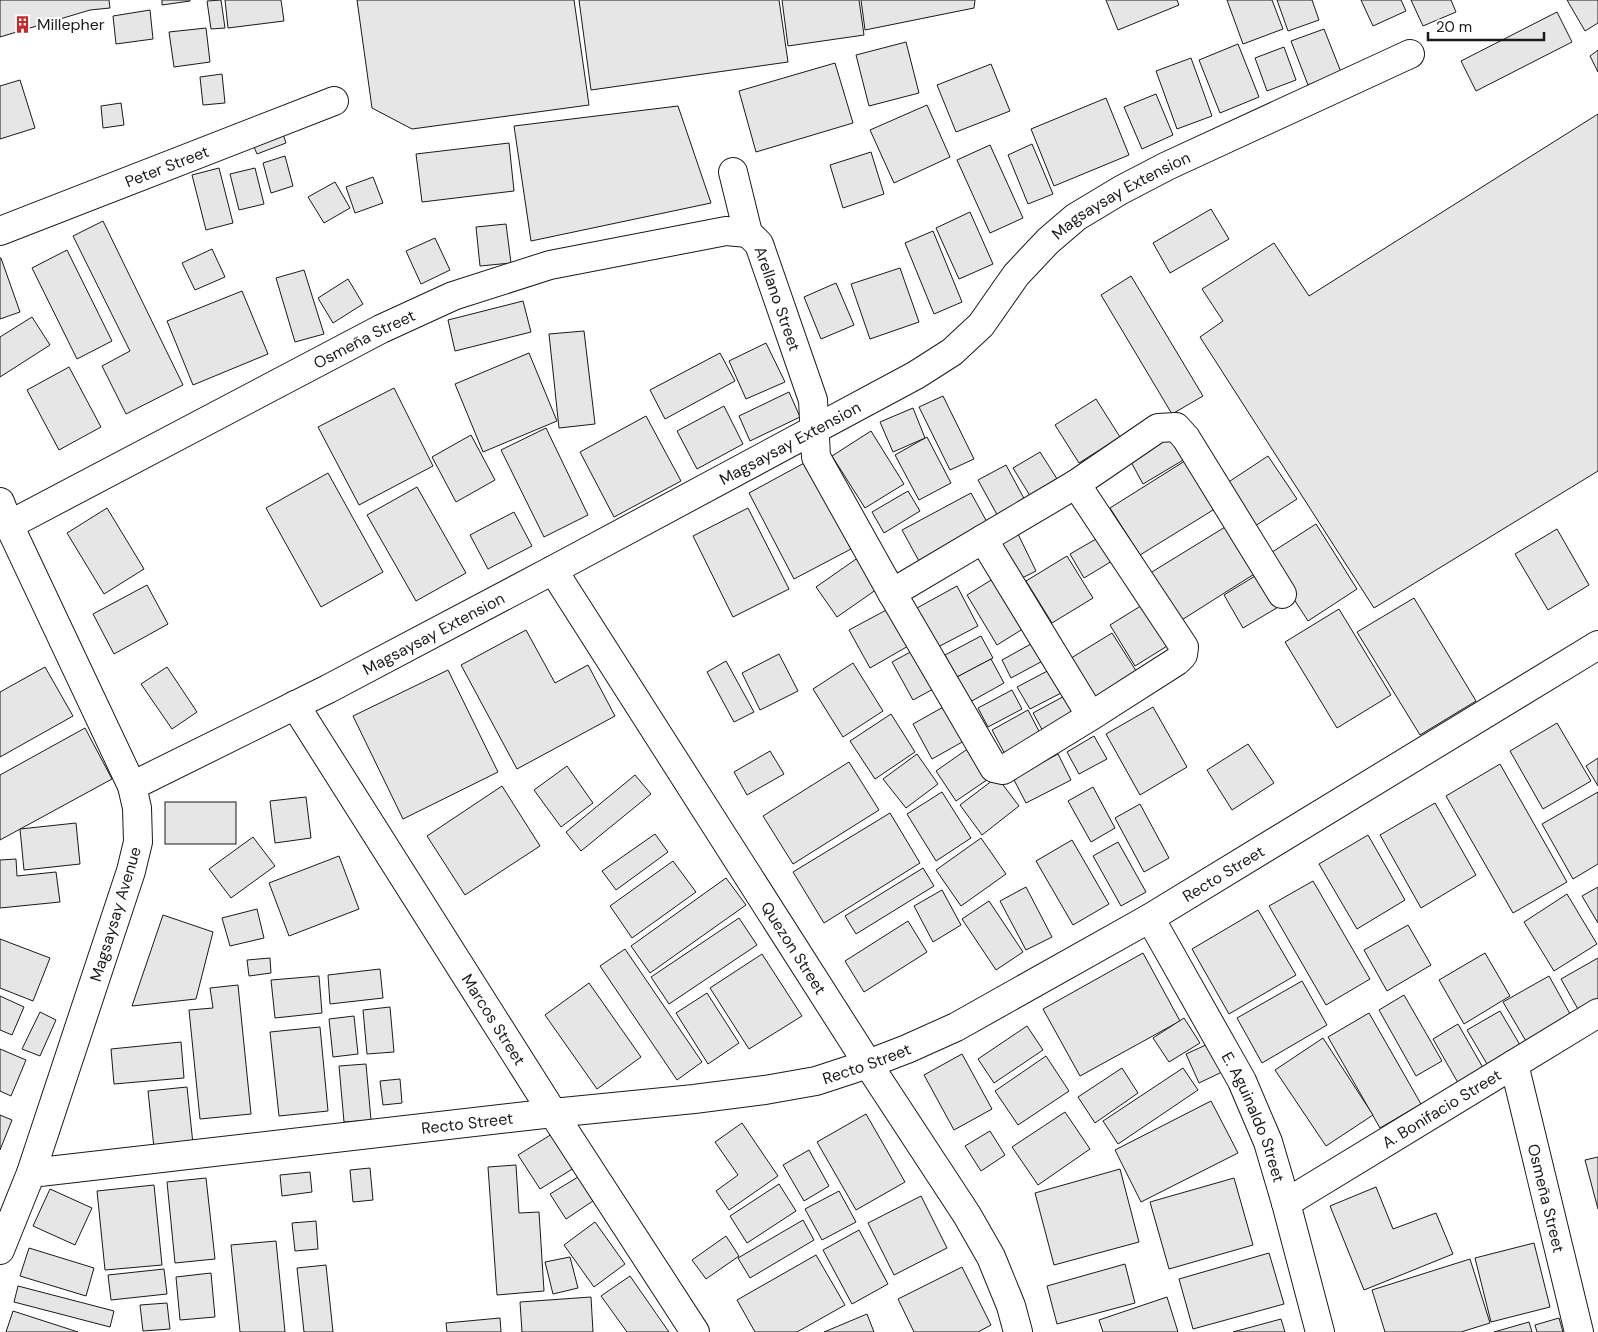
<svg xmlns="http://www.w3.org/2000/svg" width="1598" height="1332" viewBox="0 0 1598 1332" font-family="'DM Sans',sans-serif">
<rect width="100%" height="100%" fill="#fff"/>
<g fill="#e6e6e6" stroke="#1a1a1a">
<polygon points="0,0 109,0 110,8 90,10 0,37"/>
<polygon points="162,0 190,0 190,1 162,5"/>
<polygon points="221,0 225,28 211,29 207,1"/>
<polygon points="225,0 281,0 284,21 228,28"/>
<polygon points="357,0 574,0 589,105 412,129 372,108"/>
<polygon points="579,0 779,0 788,62 591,90"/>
<polygon points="782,0 859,0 864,35 788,46"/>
<polygon points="861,0 975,0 974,8 865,30"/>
<polygon points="1106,0 1177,0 1179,5 1118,30"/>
<polygon points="1227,0 1272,0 1283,29 1243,44"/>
<polygon points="1277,0 1312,0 1319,20 1288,31"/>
<polygon points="1361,0 1401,0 1406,11 1373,26"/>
<polygon points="1411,0 1451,0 1456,12 1423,26"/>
<polygon points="1567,0 1598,0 1598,23 1585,31"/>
<polygon points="150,10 153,39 116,44 113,16"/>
<polygon points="1557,12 1572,42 1476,91 1461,61"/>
<polygon points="206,28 210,62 174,67 169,32"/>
<polygon points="1324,29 1341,72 1308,85 1291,41"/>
<polygon points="906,42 919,93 869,106 856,55"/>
<polygon points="1238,44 1259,97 1220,113 1199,60"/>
<polygon points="1284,47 1296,80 1267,91 1255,58"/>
<polygon points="1598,50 1598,72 1590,56"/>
<polygon points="1191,58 1212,116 1177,129 1156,71"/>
<polygon points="835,63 853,123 756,152 739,91"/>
<polygon points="991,64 1010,111 956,132 937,85"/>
<polygon points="222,74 225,103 203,105 200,77"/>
<polygon points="20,80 35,128 0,139 0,86"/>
<polygon points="1156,94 1173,135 1142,149 1124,107"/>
<polygon points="1106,98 1129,155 1054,186 1031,129"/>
<polygon points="121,103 124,125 103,128 101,106"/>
<polygon points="927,105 950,157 894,183 870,130"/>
<polygon points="678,106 711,203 531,241 514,126"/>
<polygon points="1598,114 1598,471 1374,608 1200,337 1223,321 1202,289 1274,243 1309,296"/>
<polygon points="282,131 286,143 257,154 252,142"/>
<polygon points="509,143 514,191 422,202 416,154"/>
<polygon points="1032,144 1053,194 1028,204 1008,155"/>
<polygon points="990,145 1023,218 990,233 957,160"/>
<polygon points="871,152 884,194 843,208 830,165"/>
<polygon points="285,156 293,186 271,193 263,163"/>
<polygon points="219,168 233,223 206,230 192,175"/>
<polygon points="255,168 264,204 239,210 230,174"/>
<polygon points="373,177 383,203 355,213 346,187"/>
<polygon points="335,182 350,208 324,223 308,197"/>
<polygon points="1211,209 1229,239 1170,273 1153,243"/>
<polygon points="970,212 993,264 959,279 936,228"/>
<polygon points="103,221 183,385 126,414 102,366 130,351 73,236"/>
<polygon points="506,224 511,263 480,266 476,227"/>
<polygon points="933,231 962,302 934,314 905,243"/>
<polygon points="435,238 450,270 421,284 406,251"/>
<polygon points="212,249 225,277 195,290 182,263"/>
<polygon points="67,250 112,341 77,359 32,268"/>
<polygon points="0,258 1,258 20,312 0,319"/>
<polygon points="900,268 919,322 870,339 851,284"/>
<polygon points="304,270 324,334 295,342 276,278"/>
<polygon points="1131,276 1203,396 1172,414 1101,295"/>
<polygon points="348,279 363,304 333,323 318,298"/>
<polygon points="836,283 854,325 821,339 804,297"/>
<polygon points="242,291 268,354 193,385 167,321"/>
<polygon points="523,301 531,332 455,351 448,320"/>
<polygon points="32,317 50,345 0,377 0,337"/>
<polygon points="584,331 595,424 559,428 549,334"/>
<polygon points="766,343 785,382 746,399 729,361"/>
<polygon points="529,353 557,421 483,452 455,384"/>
<polygon points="720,353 735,381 665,419 650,390"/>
<polygon points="69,367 101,427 59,450 27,390"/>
<polygon points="394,388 433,466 359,505 318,427"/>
<polygon points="789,392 800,417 750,441 739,416"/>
<polygon points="943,396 974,459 950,470 919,407"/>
<polygon points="1096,399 1120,437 1079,463 1055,425"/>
<polygon points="724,406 743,444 697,469 677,431"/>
<polygon points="913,408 925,438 893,452 880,422"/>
<polygon points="646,416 681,481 614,517 580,452"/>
<polygon points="546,428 588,515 544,537 501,450"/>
<polygon points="871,431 904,484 865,508 832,456"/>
<polygon points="1177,433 1190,456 1143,484 1130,460"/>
<polygon points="471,435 495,480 456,502 432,457"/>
<polygon points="927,437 951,483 919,500 895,455"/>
<polygon points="1040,452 1059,482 1032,499 1013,468"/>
<polygon points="1268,456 1297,499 1255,526 1227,483"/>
<polygon points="1188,459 1218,507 1140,555 1110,508"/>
<polygon points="806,462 851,549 794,579 749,493"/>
<polygon points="1006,465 1028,506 1000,520 978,480"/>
<polygon points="328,473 383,572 321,607 266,508"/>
<polygon points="417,487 466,573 416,601 367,515"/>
<polygon points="908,491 920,511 884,533 872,512"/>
<polygon points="971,493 988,524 919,561 902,530"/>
<polygon points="107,508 144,569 104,594 67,533"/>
<polygon points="748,508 789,589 733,617 693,536"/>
<polygon points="514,512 532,546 488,569 470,535"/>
<polygon points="1230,524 1259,571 1177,623 1147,575"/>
<polygon points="1316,524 1357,589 1308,621 1266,556"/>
<polygon points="1557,529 1589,585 1548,610 1515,554"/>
<polygon points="1018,534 1036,571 1014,582 995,545"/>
<polygon points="1103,535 1117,558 1084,578 1070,554"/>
<polygon points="1067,556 1093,598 1052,623 1026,581"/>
<polygon points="859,557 880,587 837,617 816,587"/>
<polygon points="1260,573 1280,606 1243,628 1224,595"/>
<polygon points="996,577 1026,627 997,645 967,595"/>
<polygon points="147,585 168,624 114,654 93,614"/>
<polygon points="957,586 978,626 938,647 917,608"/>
<polygon points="1414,598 1476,701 1420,735 1357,632"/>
<polygon points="1147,602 1172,643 1135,666 1110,625"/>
<polygon points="890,608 910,645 870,668 849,630"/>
<polygon points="1339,609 1391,695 1337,728 1285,642"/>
<polygon points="526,630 555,683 588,665 615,716 517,769 461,665"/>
<polygon points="1112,633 1140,677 1096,705 1068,660"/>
<polygon points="981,636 993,658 957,677 945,655"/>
<polygon points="1040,639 1050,657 1011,678 1002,660"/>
<polygon points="916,649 937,687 913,700 892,662"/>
<polygon points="779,654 798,691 760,710 742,673"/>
<polygon points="991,659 1004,683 970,702 957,677"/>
<polygon points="726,661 754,712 734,722 707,672"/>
<polygon points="853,663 883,711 843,737 813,689"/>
<polygon points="45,667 73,716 0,757 0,692"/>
<polygon points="167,667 197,712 172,729 141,684"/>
<polygon points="1055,667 1067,690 1030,709 1017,687"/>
<polygon points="448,670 498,772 403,819 353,716"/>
<polygon points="1012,690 1022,709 988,727 978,708"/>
<polygon points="1070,693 1082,715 1045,735 1033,713"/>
<polygon points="954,701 973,736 932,759 913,724"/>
<polygon points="1153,707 1187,767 1140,795 1106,734"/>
<polygon points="1028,710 1043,739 1007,758 992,730"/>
<polygon points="891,714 915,752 875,779 850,741"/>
<polygon points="1557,723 1591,781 1543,809 1510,751"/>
<polygon points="85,728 112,779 0,840 0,775"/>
<polygon points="1094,736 1107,759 1079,774 1067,752"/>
<polygon points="976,743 997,773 956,801 936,771"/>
<polygon points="1248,744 1274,783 1232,810 1207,770"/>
<polygon points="770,751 784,774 747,795 734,772"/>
<polygon points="917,754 938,784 906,808 883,779"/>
<polygon points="1058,754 1071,780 1026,803 1013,778"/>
<polygon points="1598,758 1598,786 1586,766"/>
<polygon points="849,762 879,810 793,864 763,816"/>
<polygon points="1500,764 1567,882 1513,913 1446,796"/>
<polygon points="567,766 593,803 561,827 534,790"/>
<polygon points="635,775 651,794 581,851 566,832"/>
<polygon points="997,777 1019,806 982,835 960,805"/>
<polygon points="502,786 540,846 465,895 427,836"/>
<polygon points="1093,787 1115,828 1091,842 1068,801"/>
<polygon points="942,792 971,838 936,861 907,814"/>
<polygon points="1598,792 1598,864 1573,879 1542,824"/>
<polygon points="306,797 311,838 275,843 270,801"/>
<rect x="165" y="802" width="71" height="42"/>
<polygon points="1435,803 1476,875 1421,908 1380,835"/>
<polygon points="1140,804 1169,858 1144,872 1115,818"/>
<polygon points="890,813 920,863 824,923 793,872"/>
<polygon points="76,823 80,864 24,870 20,829"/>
<polygon points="655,834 668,852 616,890 602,871"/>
<polygon points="1368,835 1405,900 1357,929 1319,864"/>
<polygon points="253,837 275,866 231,898 209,869"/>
<polygon points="981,838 1006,874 961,906 936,870"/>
<polygon points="1072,840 1109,904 1073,925 1036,861"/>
<polygon points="1118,842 1146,892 1121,906 1093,856"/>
<polygon points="339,856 359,909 289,936 269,883"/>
<polygon points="16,859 17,876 56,872 60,902 0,908 0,860"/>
<polygon points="673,861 696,892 632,938 610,906"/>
<polygon points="923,868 934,886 856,934 845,916"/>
<polygon points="726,878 746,905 650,973 631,946"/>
<polygon points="1313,881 1370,979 1326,1005 1269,906"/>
<polygon points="1026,887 1052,937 1026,950 1000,901"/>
<polygon points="1598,887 1598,923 1582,896"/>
<polygon points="942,890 961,925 933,942 914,906"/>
<polygon points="1567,894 1597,944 1554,971 1524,922"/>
<polygon points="989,901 1023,952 996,970 962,919"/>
<polygon points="257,909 264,938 230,946 222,918"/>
<polygon points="1258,910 1296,975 1229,1014 1192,949"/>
<polygon points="163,915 213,932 196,999 132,1006"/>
<polygon points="739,918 757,945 669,1004 651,977"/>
<polygon points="908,921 927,952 864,992 845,961"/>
<polygon points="1408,925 1431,965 1387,991 1364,950"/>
<polygon points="0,939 50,958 33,1001 0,988"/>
<polygon points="625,949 702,1062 677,1080 600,966"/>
<polygon points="1143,953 1180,1021 1080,1076 1043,1009"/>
<polygon points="1485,953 1510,996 1464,1024 1439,980"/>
<polygon points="762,954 802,1016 749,1049 710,988"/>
<polygon points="270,958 271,973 249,976 247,960"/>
<polygon points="1598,958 1598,1000 1579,1011 1561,979"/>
<polygon points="380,969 383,998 330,1004 328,975"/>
<polygon points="319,976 322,1013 275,1018 271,980"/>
<polygon points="1549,976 1574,1021 1530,1048 1503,1002"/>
<polygon points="1302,981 1327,1025 1262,1063 1237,1018"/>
<polygon points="589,983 641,1057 597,1089 545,1015"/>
<polygon points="238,985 251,1114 200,1119 189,1010 213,1008 210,988"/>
<polygon points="707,993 739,1043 708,1064 676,1013"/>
<polygon points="1404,995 1442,1061 1416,1076 1379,1010"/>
<polygon points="0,996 24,1007 12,1035 0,1030"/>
<polygon points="390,1007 394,1052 367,1054 363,1010"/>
<polygon points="1500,1011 1523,1050 1490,1069 1467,1030"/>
<polygon points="40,1012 56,1020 40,1056 22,1049"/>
<polygon points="1369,1013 1421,1104 1380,1128 1328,1037"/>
<polygon points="354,1016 358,1054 333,1057 329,1019"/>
<polygon points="1184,1018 1200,1043 1169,1062 1153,1038"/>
<polygon points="1458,1024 1486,1073 1461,1088 1433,1039"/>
<polygon points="1027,1026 1043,1050 994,1083 978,1059"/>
<polygon points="320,1027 328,1111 279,1116 270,1032"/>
<polygon points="1323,1038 1373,1115 1326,1146 1275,1070"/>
<polygon points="181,1042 184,1078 114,1084 111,1049"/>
<polygon points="1208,1044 1222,1072 1199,1083 1186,1054"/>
<polygon points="0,1049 26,1060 11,1096 0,1091"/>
<polygon points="962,1054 992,1109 954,1130 924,1075"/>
<polygon points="1046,1056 1069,1091 1018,1125 995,1091"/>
<polygon points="366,1064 371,1120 344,1122 339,1066"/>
<polygon points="1122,1068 1138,1093 1095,1123 1078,1097"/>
<polygon points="1183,1068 1198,1090 1118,1144 1103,1121"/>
<polygon points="400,1079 402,1103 383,1105 380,1081"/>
<polygon points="187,1087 193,1144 154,1148 148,1091"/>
<polygon points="1211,1101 1238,1153 1141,1202 1115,1150"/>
<polygon points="1065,1112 1090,1149 1038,1185 1012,1147"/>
<polygon points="866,1114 905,1182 856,1210 817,1142"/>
<polygon points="0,1115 12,1120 0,1150"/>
<polygon points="742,1123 778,1176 729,1210 716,1191 738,1175 715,1142"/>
<polygon points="990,1131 1005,1155 981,1171 965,1146"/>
<polygon points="552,1134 574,1168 540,1189 518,1155"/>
<polygon points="809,1150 829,1186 804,1201 783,1165"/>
<polygon points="1598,1157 1598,1209 1585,1160"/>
<polygon points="516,1165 519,1213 539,1212 544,1291 497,1295 488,1167"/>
<polygon points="370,1168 373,1200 353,1202 350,1170"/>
<polygon points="1120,1169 1139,1242 1054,1265 1035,1193"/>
<polygon points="310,1172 312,1192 282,1196 280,1175"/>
<polygon points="578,1177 593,1201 566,1219 550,1194"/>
<polygon points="206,1178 215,1259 175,1263 167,1182"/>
<polygon points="1234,1178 1253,1245 1169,1269 1150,1202"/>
<polygon points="779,1184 796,1211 747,1243 730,1216"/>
<polygon points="154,1185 162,1265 105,1270 97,1191"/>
<polygon points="1376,1187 1393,1229 1436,1213 1453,1254 1364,1290 1330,1206"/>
<polygon points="50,1189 92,1208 75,1245 33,1226"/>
<polygon points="839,1191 856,1222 822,1240 805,1209"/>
<polygon points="921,1196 947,1248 894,1275 868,1223"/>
<polygon points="803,1220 814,1240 750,1278 738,1258"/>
<polygon points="316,1221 318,1249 295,1251 292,1223"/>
<polygon points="595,1222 625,1264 594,1287 564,1245"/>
<polygon points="859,1230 888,1284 852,1304 823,1250"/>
<polygon points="726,1236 739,1256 706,1279 692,1260"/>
<polygon points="276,1241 285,1332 240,1332 231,1245"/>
<polygon points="1534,1243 1550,1307 1491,1322 1475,1258"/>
<polygon points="29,1248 94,1268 86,1296 20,1276"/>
<polygon points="1269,1253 1284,1304 1193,1329 1179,1279"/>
<polygon points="816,1255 845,1305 797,1332 755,1332 737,1300"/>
<polygon points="570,1257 578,1288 553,1294 545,1262"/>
<polygon points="1470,1259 1490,1323 1461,1332 1385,1332 1372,1290"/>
<polygon points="1125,1264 1135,1303 1057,1324 1047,1286"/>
<polygon points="326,1265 333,1332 304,1332 297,1268"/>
<polygon points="962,1267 991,1325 978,1332 914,1332 898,1299"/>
<polygon points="164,1269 167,1294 111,1300 108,1275"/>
<polygon points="211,1273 215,1317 180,1320 176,1277"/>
<polygon points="630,1276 669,1332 627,1332 601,1296"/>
<polygon points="18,1286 114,1311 110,1327 14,1302"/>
<polygon points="591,1297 593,1332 522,1332 520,1302"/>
<polygon points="1167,1297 1178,1332 1103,1332 1099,1320"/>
<polygon points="167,1303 170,1329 143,1331 140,1305"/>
<polygon points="13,1311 78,1332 6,1332"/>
<polygon points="867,1314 874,1332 824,1332"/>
<polygon points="500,1318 501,1332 447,1332 446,1323"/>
<polygon points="1559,1318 1563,1332 1537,1332 1535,1325"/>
<polygon points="1281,1319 1285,1332 1233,1332"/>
<polygon points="1529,1322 1532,1332 1494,1332"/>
</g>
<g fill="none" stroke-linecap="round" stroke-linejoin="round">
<defs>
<g id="minor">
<path id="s1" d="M733 172 748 233 759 244 813 400 816 457 892 593 994 768 1003 770 1091 716 1177 661 1183 655 1184 647 1076 484"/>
<path id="s2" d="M0 231 334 101"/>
<polyline points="0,502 9,525 132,786 137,808 138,842 131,871 31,1173 0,1250"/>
<path id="s3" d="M9 525 381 329 453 296 550 265 726 231 748 233"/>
<polyline points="983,539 1091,716"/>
<path id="s4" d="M553 570 868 1064 967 1215 991 1257 1011 1306 1018 1332"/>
<polyline points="892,593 1076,484 1158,428 1176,427 1186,438 1282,594"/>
<path id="s5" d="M295 705 553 1113 695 1332"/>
<path id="s6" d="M132 786 328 689 553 570 916 375 952 352 981 325 1016 275 1048 241 1076 217 1121 190 1167 166 1410 54"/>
<path id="s7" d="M1150 918 1242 1081 1268 1142 1286 1203 1320 1332"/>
<path id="s8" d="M1514 1064 1579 1332"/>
<path id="s9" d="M31 1173 553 1113 694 1099 765 1090 816 1081 868 1064 907 1049 956 1027 1150 918 1598 645"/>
<path id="s10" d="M1286 1203 1598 1013"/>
</g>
</defs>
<use href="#minor" stroke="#1a1a1a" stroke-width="30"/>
<use href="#minor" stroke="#fff" stroke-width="28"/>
</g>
<defs>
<symbol id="building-bare" viewBox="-9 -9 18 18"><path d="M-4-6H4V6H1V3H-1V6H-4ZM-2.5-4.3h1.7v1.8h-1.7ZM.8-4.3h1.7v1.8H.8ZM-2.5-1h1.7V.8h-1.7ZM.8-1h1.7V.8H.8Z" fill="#c62828" stroke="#fff" stroke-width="2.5" paint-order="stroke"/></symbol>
</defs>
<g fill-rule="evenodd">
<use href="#building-bare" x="10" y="12" width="25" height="25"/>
</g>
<g text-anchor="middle" stroke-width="4" stroke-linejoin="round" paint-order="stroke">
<g font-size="16" fill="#1a1a1a" stroke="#fff" text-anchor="start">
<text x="37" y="30">Millepher</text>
</g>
<g font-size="16" fill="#1a1a1a" stroke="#fff">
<text dy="6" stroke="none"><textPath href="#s2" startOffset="179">Peter Street</textPath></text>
<text dy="6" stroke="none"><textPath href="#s6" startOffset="1162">Magsaysay Extension</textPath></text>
<text dy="6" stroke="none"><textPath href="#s1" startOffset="136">Arellano Street</textPath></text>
<text dy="6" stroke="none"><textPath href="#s3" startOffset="401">Osmeña Street</textPath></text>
<text dy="6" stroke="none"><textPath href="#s6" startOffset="742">Magsaysay Extension</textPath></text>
<text dy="6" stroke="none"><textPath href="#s6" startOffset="338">Magsaysay Extension</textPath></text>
<text dy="6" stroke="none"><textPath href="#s9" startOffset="1249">Recto Street</textPath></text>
<text transform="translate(115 914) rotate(-73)" y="6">Magsaysay Avenue</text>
<text dy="6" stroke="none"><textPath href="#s4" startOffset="448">Quezon Street</textPath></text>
<text dy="6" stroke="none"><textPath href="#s5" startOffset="372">Marcos Street</textPath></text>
<text dy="6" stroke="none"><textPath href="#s9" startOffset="844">Recto Street</textPath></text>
<text dy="6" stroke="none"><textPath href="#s10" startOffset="182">A. Bonifacio Street</textPath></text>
<text dy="6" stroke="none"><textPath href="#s7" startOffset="225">E. Aguinaldo Street</textPath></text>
<text dy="6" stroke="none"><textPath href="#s9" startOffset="439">Recto Street</textPath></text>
<text dy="6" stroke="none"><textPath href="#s8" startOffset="138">Osmeña Street</textPath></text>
</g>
</g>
<path d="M1428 32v8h116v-8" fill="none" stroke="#1a1a1a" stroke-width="2.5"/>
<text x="1436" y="32" font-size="15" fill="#1a1a1a" stroke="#ffffff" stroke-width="4" paint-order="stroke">20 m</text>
</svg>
